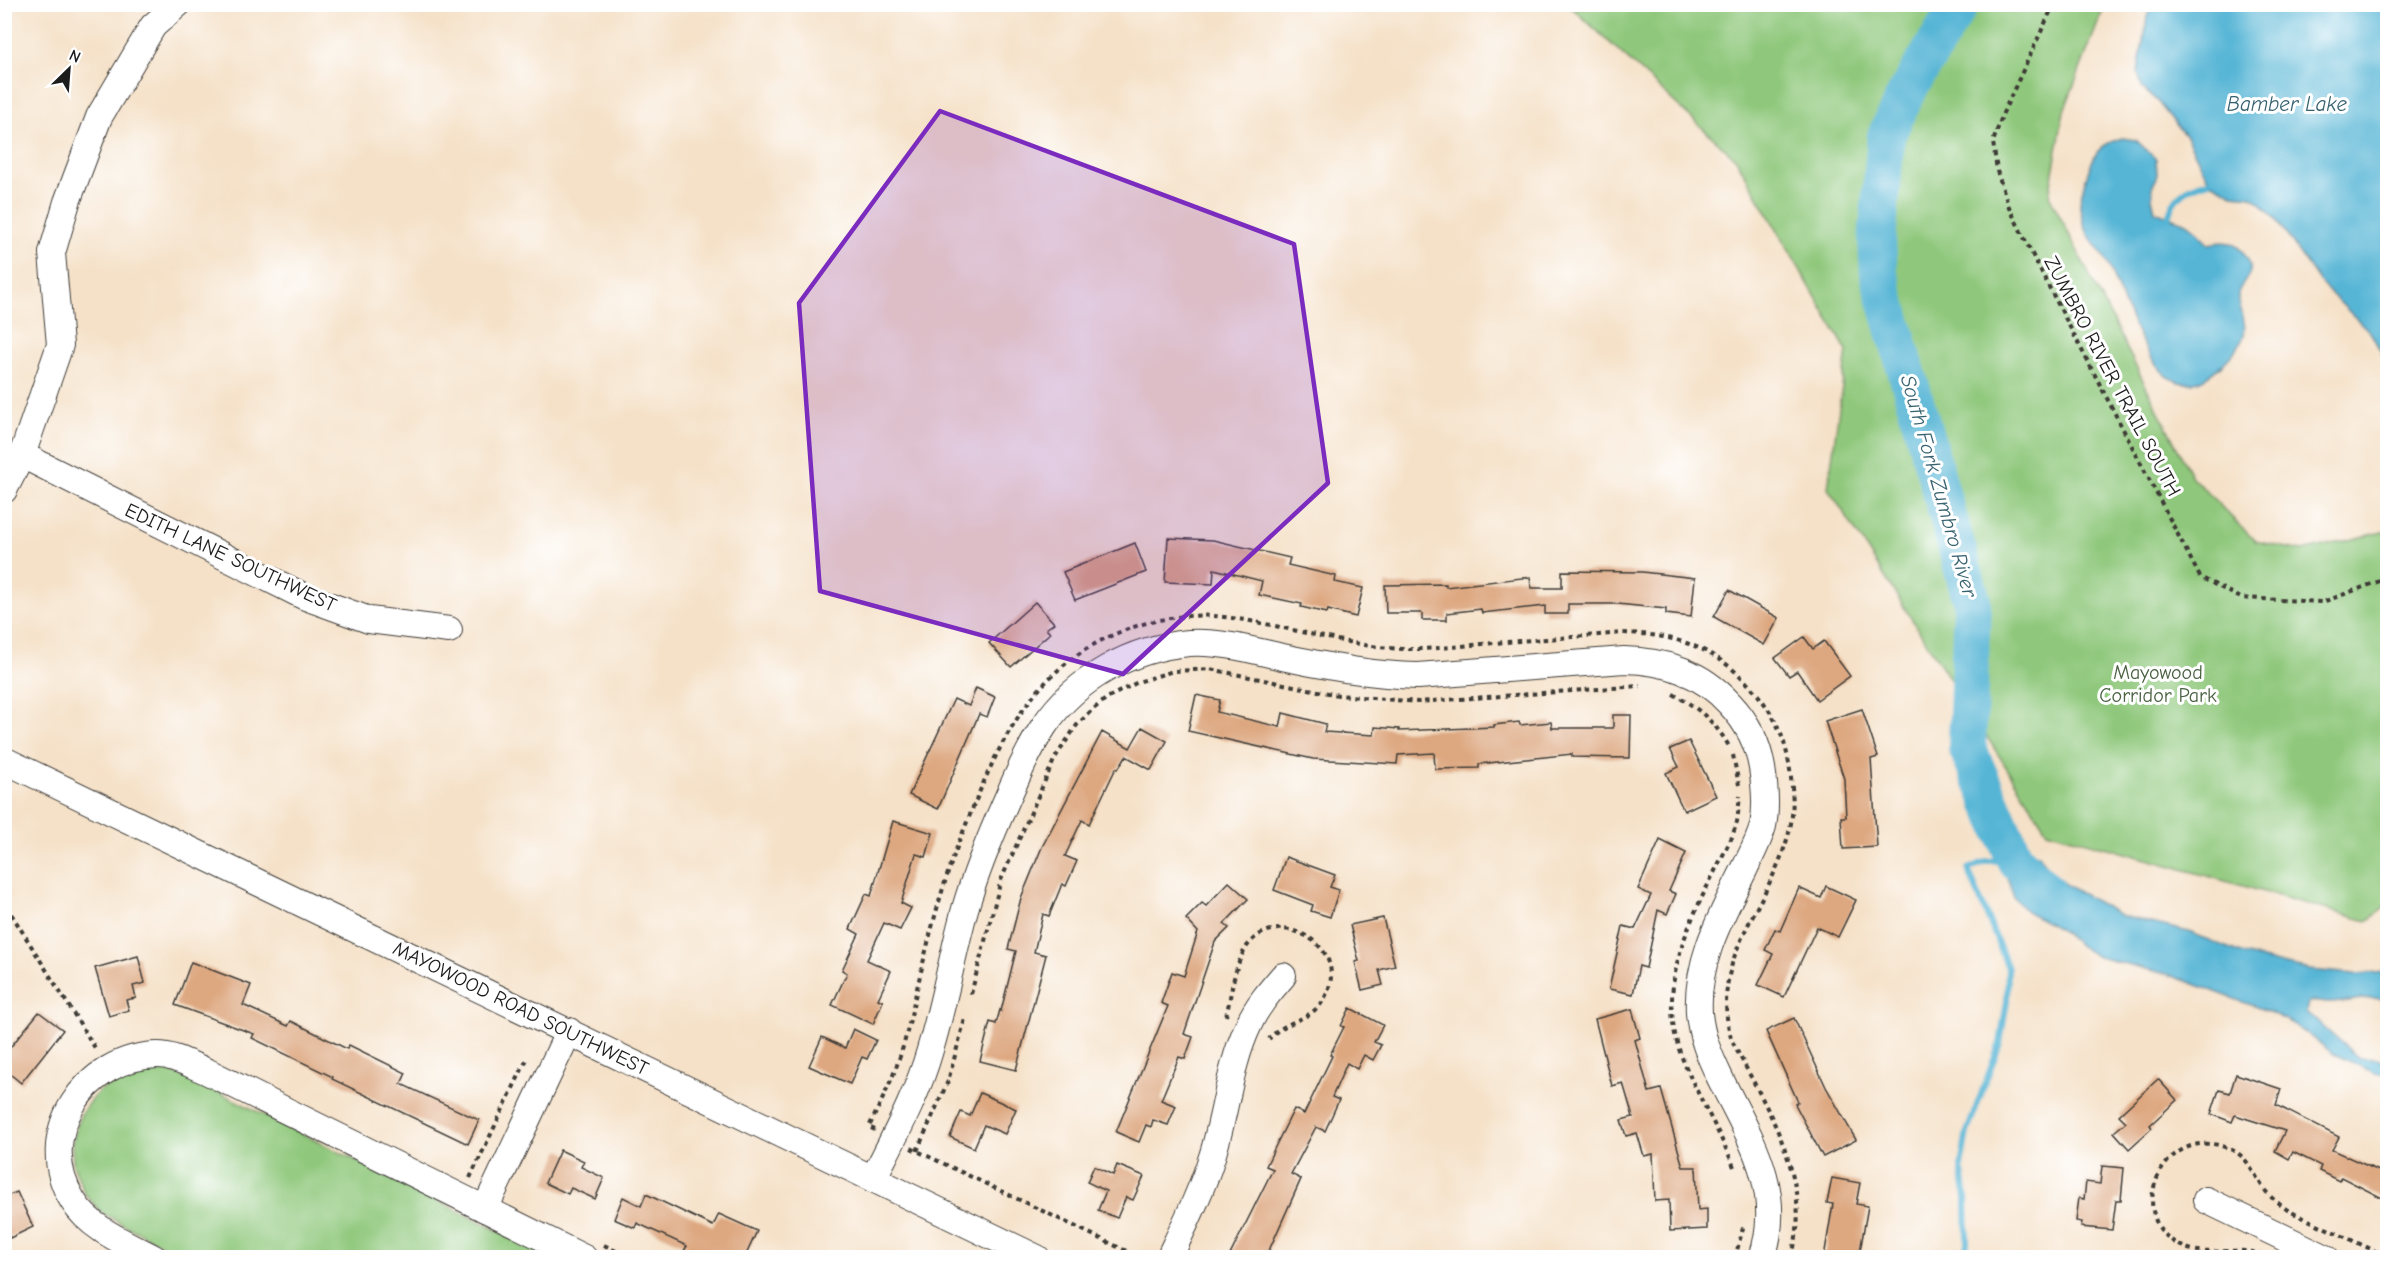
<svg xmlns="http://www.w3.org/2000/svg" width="2392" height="1262" viewBox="0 0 2392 1262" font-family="'Comic Neue',sans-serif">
<rect width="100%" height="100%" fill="#fff"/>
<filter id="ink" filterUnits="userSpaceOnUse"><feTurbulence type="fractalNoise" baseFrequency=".0167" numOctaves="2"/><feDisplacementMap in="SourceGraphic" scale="12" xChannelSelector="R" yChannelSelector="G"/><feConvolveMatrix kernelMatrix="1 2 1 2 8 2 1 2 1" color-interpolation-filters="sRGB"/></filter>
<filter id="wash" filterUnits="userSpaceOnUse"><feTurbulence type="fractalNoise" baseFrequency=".008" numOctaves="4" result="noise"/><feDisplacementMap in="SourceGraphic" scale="24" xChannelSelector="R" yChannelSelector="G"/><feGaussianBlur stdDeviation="1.35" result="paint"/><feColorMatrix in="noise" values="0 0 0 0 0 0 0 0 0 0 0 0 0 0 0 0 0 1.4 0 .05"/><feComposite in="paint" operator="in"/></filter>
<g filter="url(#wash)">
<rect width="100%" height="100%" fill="#f5e1c8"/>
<g fill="#8fc87c" stroke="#56724c" stroke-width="1.5">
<polygon points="1569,5 2105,5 2064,111 2049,195 2192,477 2255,541 2302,551 2387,531 2387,906 2367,921 2047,831 1828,488 1847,351 1736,159"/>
<polygon points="160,1068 200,1083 551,1257 183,1257 102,1213 84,1193 73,1164 72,1145 76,1129 81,1114 90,1101 99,1091 129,1074 146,1069"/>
</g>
<g fill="#56b5d5" stroke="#396878" stroke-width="1.5">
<polygon points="2151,5 2387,5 2387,363 2370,332 2320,283 2275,218 2261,203 2251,196 2233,194 2209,181 2187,138 2157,101 2142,88 2138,73 2147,17"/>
<path d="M2122 138 2136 140 2156 159 2157 175 2153 185 2152 198 2155 211 2187 223 2197 230 2208 244C2214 243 2224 241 2230 243 2242 247 2254 263 2249 275 2246 282 2238 287 2238 295 2238 307 2247 318 2244 335 2239 352 2210 379 2192 383 2187 384 2179 382 2174 380 2146 369 2118 288 2106 260 2103 253 2096 247 2092 241 2085 231 2082 219 2080 207 2079 196 2091 160 2098 151 2104 144 2113 141 2122 138Z"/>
<path d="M2039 854 2051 872 2068 886 2122 916 2189 932 2243 954 2281 964 2310 970 2355 974 2387 972V1000C2367 995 2348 1003 2328 1003 2320 1003 2316 1000 2308 1002L2306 1012 2359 1058 2377 1059 2387 1063V1075L2375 1073 2334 1054 2292 1023 2267 1011 2167 974 2098 957 2080 946 2062 931 2026 911 2014 898 2007 876 2006 856Z"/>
</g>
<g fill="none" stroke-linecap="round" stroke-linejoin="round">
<g stroke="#56b5d5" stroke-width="6">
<path d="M2168 217C2174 195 2187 187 2209 181"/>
<polyline points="1965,1258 1967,1242 1966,1197 1961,1166 1967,1132 2000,1043 2007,1001 2008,968 1968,869 1987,861 2011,860"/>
</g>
<polyline stroke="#56b5d5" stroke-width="38" points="1960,4 1907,91 1886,136 1877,241 1879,275 1972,601 1967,747 2015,859 2047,892"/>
</g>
<g id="blocks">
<g fill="#dda780">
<polygon points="1168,538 1213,540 1290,558 1288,565 1336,576 1335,582 1363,588 1356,617 1328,610 1327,613 1301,607 1302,604 1259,595 1262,581 1214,569 1213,584 1165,582"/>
<polygon points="1135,543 1146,572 1075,600 1063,572"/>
<polygon points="1562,571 1642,572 1695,578 1691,617 1666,614 1666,609 1618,604 1568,604 1568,614 1545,614 1545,606 1482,613 1481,609 1447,613 1447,620 1422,620 1422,613 1386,613 1385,585 1446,584 1446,587 1530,577 1531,588 1562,588"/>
<polygon points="1729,590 1779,618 1764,645 1714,617"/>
<polygon points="1035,602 1054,623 1046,629 1050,633 1011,667 989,643"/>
<polygon points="1804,637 1813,649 1824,641 1850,676 1817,700 1797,671 1789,676 1775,658"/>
<polygon points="976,688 995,697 987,717 979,714 938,809 909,795 954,699 969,706"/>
<polygon points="1196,695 1220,700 1217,712 1280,727 1283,713 1326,724 1324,732 1374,735 1375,727 1399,729 1399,731 1494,727 1494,725 1519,722 1520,725 1551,722 1552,728 1613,728 1613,715 1631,715 1630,758 1572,757 1572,754 1479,764 1479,768 1435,769 1434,753 1398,755 1397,764 1313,759 1188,731"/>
<polygon points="1862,709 1878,757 1871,759 1877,847 1843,849 1841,817 1846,817 1844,779 1825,721"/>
<polygon points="1142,727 1167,741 1151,770 1126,756 1118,769 1116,768 1089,824 1082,820 1065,856 1077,861 1066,886 1062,884 1049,916 1043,914 1034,952 1046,955 1016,1070 980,1061 990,1022 996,1024 1000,1010 1001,1011 1016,951 1008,949 1021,898 1042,847 1102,732 1130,748"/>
<polygon points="1689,741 1716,796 1684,811 1666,773 1679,767 1670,749"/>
<polygon points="893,821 933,833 926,857 916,854 901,903 911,908 900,930 884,923 867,960 891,971 878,999 883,1001 873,1024 832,1005 847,973 842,970 859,934 850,929 866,894 871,896"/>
<polygon points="1660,840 1686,853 1669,891 1676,894 1667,914 1658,910 1646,968 1639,966 1633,994 1609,989 1623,926 1635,929 1651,895 1638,889"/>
<polygon points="1286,857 1335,875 1330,887 1339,890 1330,917 1311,911 1313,905 1274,890"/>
<polygon points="1229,882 1248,899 1224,924 1229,928 1215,942 1184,1034 1193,1037 1185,1059 1179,1057 1161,1100 1176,1106 1168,1125 1153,1120 1151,1127 1146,1125 1139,1142 1116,1132 1168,1006 1161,1003 1172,972 1184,976 1198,932 1186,919 1202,903 1206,906"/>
<polygon points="1826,886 1856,900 1838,937 1817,927 1784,997 1758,985 1773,954 1765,950 1775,929 1780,931 1799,888 1821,898"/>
<polygon points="1383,918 1395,966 1379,970 1383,985 1362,990 1355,962 1359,961 1350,925"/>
<polygon points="138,956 145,983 133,986 136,998 126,1000 129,1010 109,1016 95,968"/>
<polygon points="191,962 251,985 243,1005 288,1026 291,1021 347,1049 349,1045 406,1073 401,1084 479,1120 468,1144 332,1079 333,1077 252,1038 254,1034 175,1005"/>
<polygon points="1350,1008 1383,1025 1374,1042 1381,1045 1373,1060 1364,1055 1357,1069 1347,1063 1332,1097 1339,1100 1325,1131 1316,1127 1291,1174 1301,1179 1266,1257 1229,1257 1273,1169 1266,1166 1276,1145 1294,1109 1304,1114 1332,1056 1330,1055 1344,1027 1341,1026"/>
<polygon points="1632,1009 1640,1038 1635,1040 1649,1092 1661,1089 1683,1167 1696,1167 1698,1210 1707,1209 1707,1229 1670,1231 1669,1200 1655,1201 1653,1154 1644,1156 1637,1133 1626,1136 1621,1120 1633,1117 1623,1083 1612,1086 1595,1019"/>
<polygon points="39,1012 63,1030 21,1083 4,1069 4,1055"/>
<polygon points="1794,1018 1826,1087 1856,1140 1823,1157 1795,1104 1798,1102 1766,1031"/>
<polygon points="853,1029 876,1040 867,1059 862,1057 850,1084 809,1066 822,1037 845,1048"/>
<polygon points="2236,1074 2281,1089 2276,1105 2339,1137 2332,1150 2388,1175 2388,1201 2341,1177 2339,1181 2319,1171 2321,1166 2293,1152 2289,1159 2275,1151 2285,1131 2235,1115 2232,1122 2211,1114 2219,1090 2230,1093"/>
<polygon points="2158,1079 2177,1100 2150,1125 2152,1128 2129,1149 2114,1132 2126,1122 2119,1115"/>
<polygon points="980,1093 1016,1109 1005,1134 984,1125 974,1148 950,1137 961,1112 970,1116"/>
<polygon points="560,1150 584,1161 581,1167 604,1178 595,1199 571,1188 568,1194 545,1183"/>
<polygon points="1117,1165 1144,1176 1133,1200 1126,1197 1117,1218 1098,1210 1106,1191 1087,1182 1094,1166 1113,1175"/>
<polygon points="2102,1166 2124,1168 2121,1200 2116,1200 2112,1230 2081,1227 2082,1222 2076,1221 2079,1198 2084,1199 2086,1182 2100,1184"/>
<polygon points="1832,1178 1860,1183 1856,1204 1868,1206 1859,1257 1824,1257 1833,1204 1827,1203"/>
<polygon points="17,1192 33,1227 10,1238 4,1226 4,1197"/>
<polygon points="646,1194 713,1226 719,1214 757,1231 745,1257 699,1257 684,1251 687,1246 637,1223 635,1228 614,1219 623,1197 641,1206"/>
</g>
</g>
</g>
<g filter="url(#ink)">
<use href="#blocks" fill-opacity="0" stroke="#3d3a36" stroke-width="1.5"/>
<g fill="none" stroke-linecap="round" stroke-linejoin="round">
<defs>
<g id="minor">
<polyline points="22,455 303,596 369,620 449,630"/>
<polyline points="4,490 22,455 60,345 52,253 67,202 99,117 153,26 178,4"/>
<polyline points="4,760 1037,1258"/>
<path d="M873 1179C894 1137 917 1096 930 1050 944 1004 952 956 965 909 976 871 991 835 1007 799 1018 774 1029 749 1044 726 1076 678 1132 648 1189 643 1222 641 1255 651 1287 658 1331 667 1373 675 1418 676L1624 660C1666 661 1701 672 1730 704 1747 722 1758 743 1762 768 1765 787 1767 806 1763 826 1759 841 1751 855 1745 868 1722 915 1696 959 1699 1013 1701 1037 1710 1057 1720 1078 1749 1137 1785 1189 1762 1258"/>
<polyline points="2206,1200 2326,1258"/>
<polyline points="485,1209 569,1031"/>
<path d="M154 1258C126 1243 90 1229 73 1201 32 1136 85 1056 158 1055 174 1055 191 1065 206 1071L584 1258"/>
<path d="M1169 1258C1185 1224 1201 1192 1212 1157 1226 1113 1229 1066 1249 1024 1257 1006 1270 991 1283 976"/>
</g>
</defs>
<use href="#minor" stroke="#3d3a36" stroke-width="28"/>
<g stroke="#3d3a36" stroke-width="4" stroke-dasharray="4.5 4.5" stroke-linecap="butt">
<polyline points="2054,4 2003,113 1993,142 1997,171 2009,207 2035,260 2200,577 2241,598 2323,602 2388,578"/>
<path d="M1673 694C1698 707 1717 724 1730 748"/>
<polyline points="1733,755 1739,785"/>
<polyline points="4,909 10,912 97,1051"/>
<polyline points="971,994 1001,880 1055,758 1077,725 1091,711 1107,698 1138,682 1173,671 1210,669 1338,695 1418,702 1640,686"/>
<path d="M1226 1016C1231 996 1233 972 1243 953 1269 900 1356 944 1324 999 1312 1021 1284 1020 1269 1039"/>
<path d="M875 1130 869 1127C879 1106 890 1085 898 1062 907 1037 912 1010 918 984 930 934 942 884 961 837 997 747 1030 664 1128 629 1155 619 1185 614 1214 616 1273 621 1330 643 1390 648 1421 651 1452 647 1482 644 1529 640 1576 637 1623 633 1674 634 1714 647 1749 685 1771 708 1784 733 1789 764 1793 788 1795 813 1788 836 1768 909 1707 959 1732 1041 1765 1106 1816 1181 1791 1258"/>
<polyline points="911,1148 1141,1258"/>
<polyline points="917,1151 948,1081 965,1019"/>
<path d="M1734 1167C1719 1130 1698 1097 1683 1060 1650 980 1698 907 1732 837L1737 822 1740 796"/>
<polyline points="470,1178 527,1059"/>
<polyline points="604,1245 630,1258"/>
<path d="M2263 1255C2233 1243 2205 1262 2174 1242 2124 1210 2167 1121 2230 1149 2247 1156 2253 1172 2262 1186 2269 1197 2279 1204 2289 1211L2388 1257"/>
<polyline points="1735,1258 1744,1224"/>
</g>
<use href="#minor" stroke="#fff" stroke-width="26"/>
</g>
</g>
<path fill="#7b2cbf" fill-opacity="0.2" stroke="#7b2cbf" stroke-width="4.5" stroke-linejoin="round" d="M940 111 1294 244 1328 483 1123 674 820 591 799 303Z"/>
<g text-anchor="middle" stroke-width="6" stroke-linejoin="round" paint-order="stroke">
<g font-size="20" fill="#1c1c1c" stroke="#fff">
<text transform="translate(2113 376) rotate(62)" y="7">ZUMBRO RIVER TRAIL SOUTH</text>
<text transform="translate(231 557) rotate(25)" y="7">EDITH LANE SOUTHWEST</text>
<text transform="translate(521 1008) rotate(26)" y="7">MAYOWOOD ROAD SOUTHWEST</text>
</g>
<g font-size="20" fill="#4a6142" stroke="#fff">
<text x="2158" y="679">Mayowood<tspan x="2158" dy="23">Corridor Park</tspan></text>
</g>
<g font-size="21" font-style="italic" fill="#36616f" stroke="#fff">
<text x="2287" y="111">Bamber Lake</text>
<text transform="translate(1939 486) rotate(74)" y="7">South Fork Zumbro River</text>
</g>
</g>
<rect width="2392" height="1262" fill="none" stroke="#fff" stroke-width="24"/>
<g transform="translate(69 69) rotate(25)" stroke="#ffffff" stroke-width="4.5" paint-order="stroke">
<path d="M0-4.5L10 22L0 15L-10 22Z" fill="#1c1c1c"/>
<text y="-9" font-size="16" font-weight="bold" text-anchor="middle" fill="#1c1c1c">N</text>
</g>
</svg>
